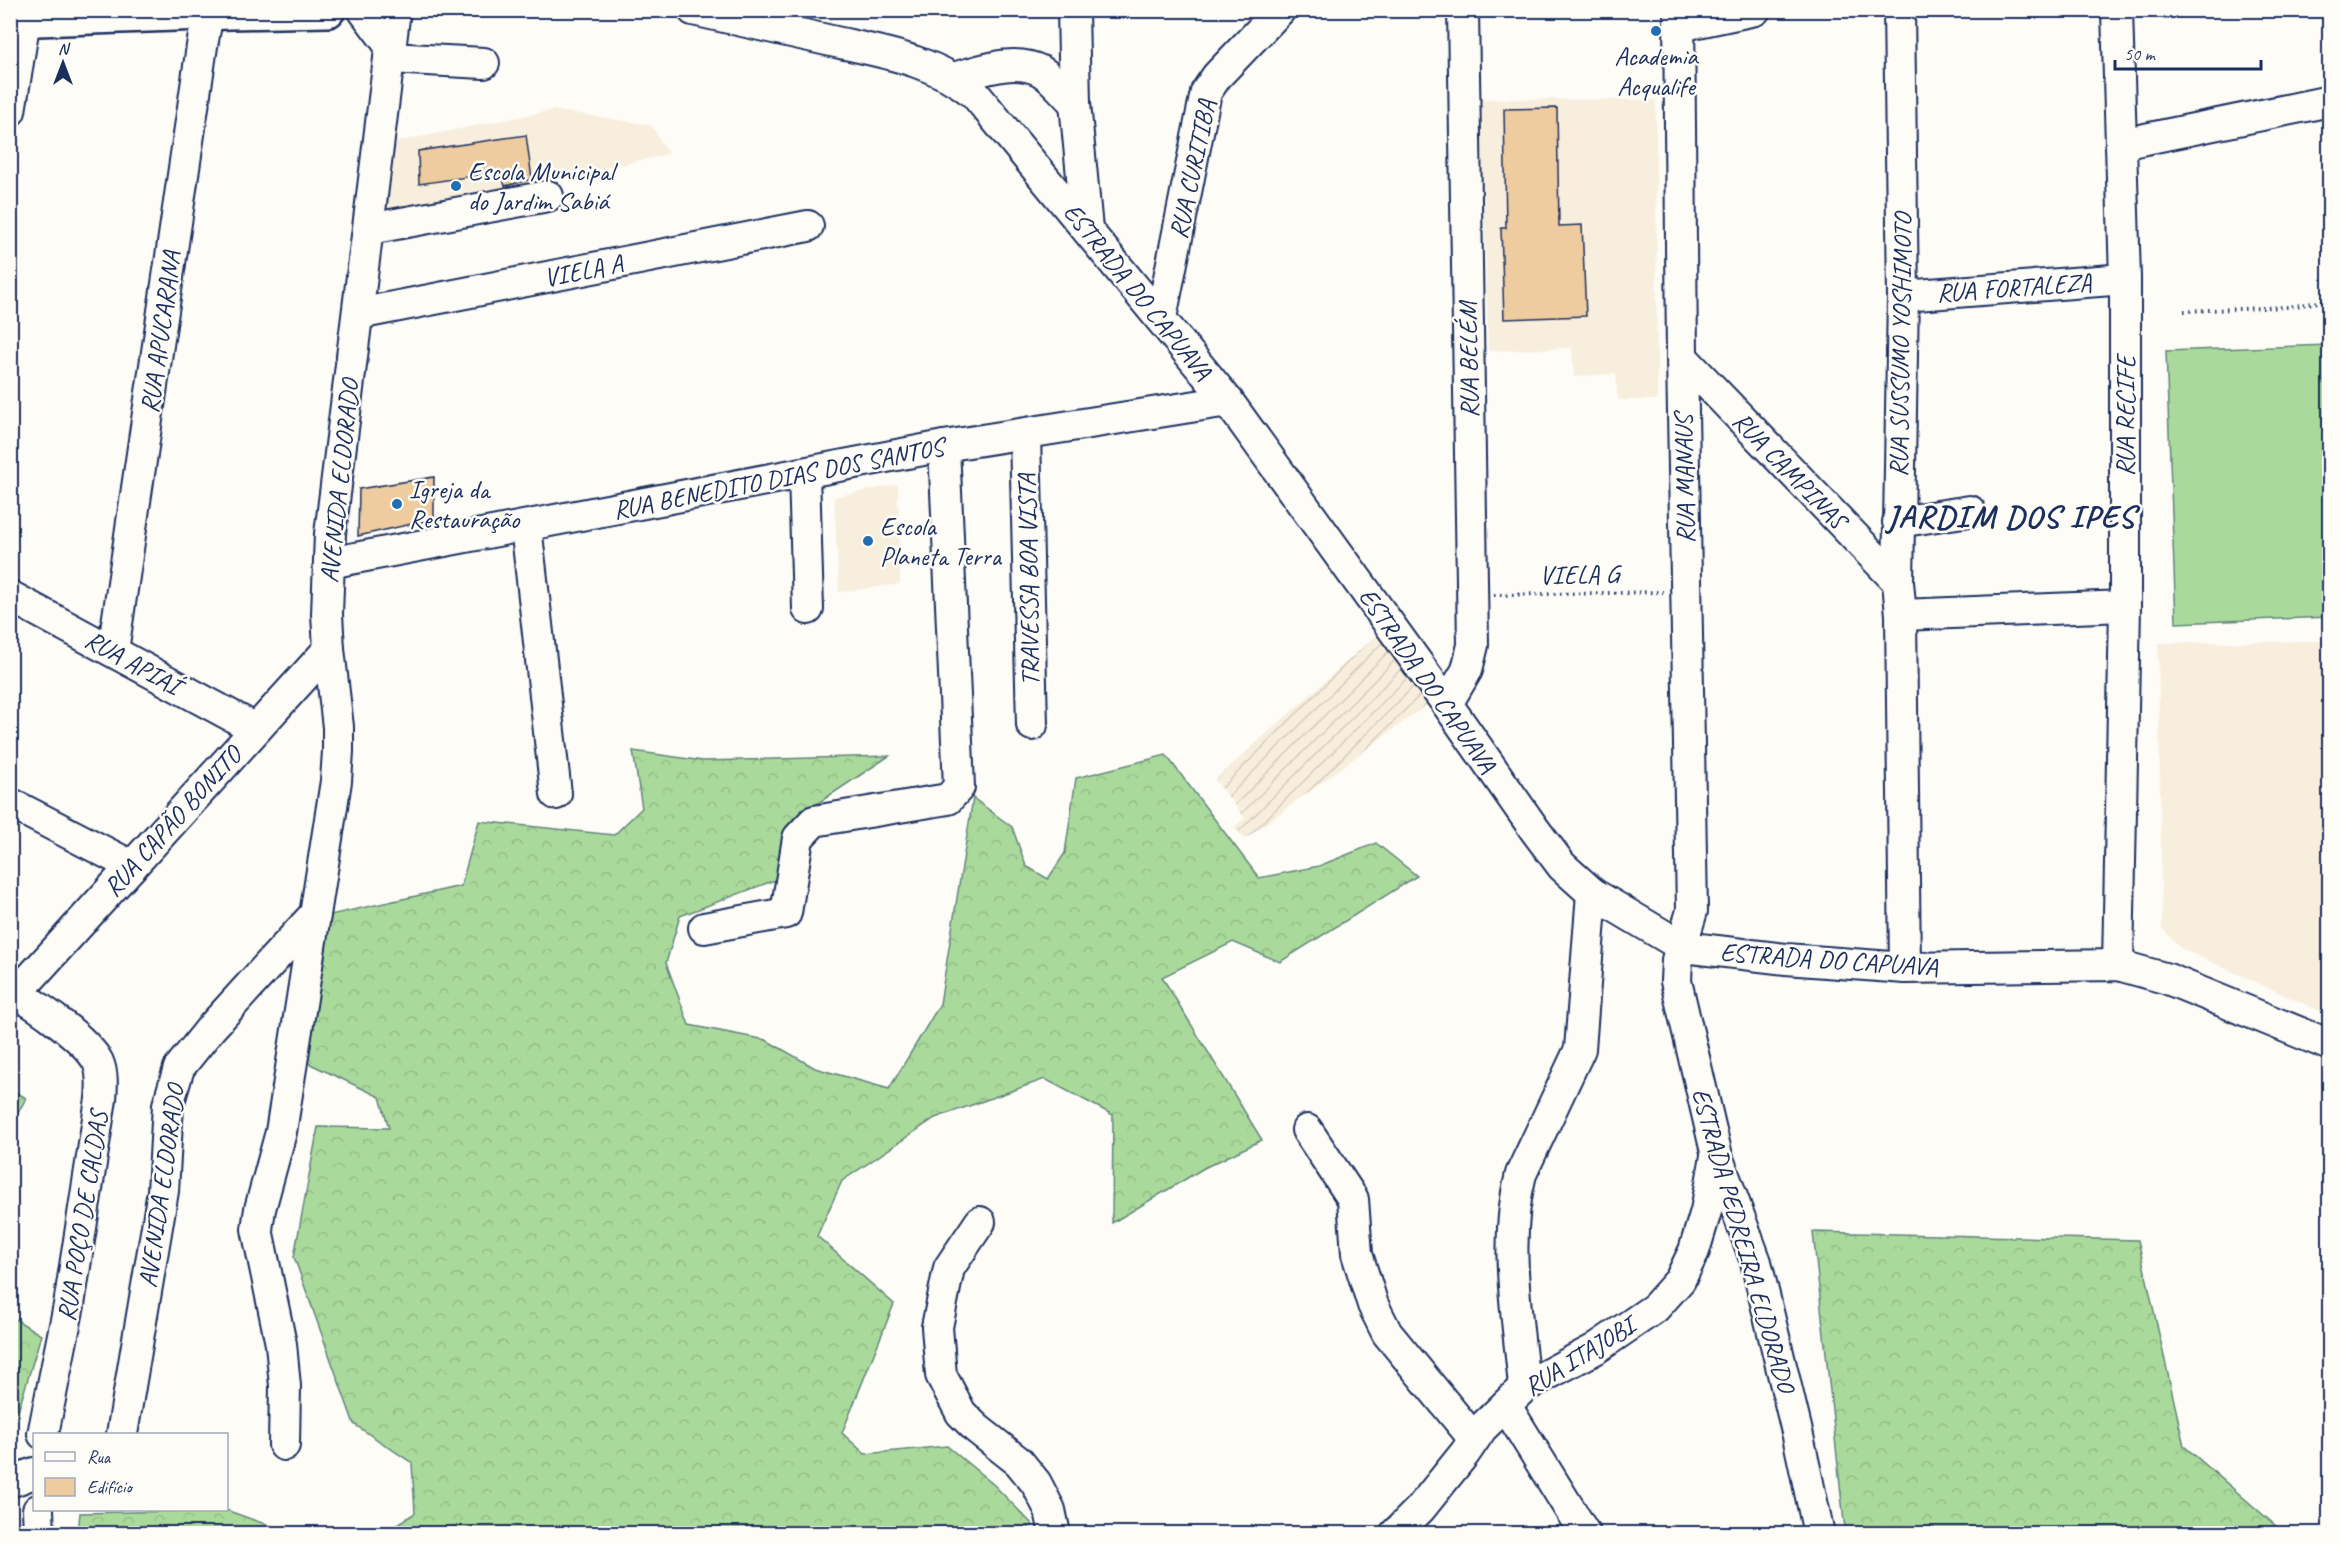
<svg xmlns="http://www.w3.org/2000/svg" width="2340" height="1544" viewBox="0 0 2340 1544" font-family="Caveat,sans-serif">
<defs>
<pattern id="industrial-furrows" width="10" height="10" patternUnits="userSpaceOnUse" patternTransform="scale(1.5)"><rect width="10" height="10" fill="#f8eedd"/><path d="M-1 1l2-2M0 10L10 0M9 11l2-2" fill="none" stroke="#d4ccc0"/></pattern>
<pattern id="forest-crowns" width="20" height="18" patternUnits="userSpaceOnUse" patternTransform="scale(1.5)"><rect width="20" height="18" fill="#aada9b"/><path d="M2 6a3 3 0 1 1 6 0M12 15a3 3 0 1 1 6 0" fill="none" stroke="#92bb88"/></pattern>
</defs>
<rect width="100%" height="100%" fill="#fdfcf7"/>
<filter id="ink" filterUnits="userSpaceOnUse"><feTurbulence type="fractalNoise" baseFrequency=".0167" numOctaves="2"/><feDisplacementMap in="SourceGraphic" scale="12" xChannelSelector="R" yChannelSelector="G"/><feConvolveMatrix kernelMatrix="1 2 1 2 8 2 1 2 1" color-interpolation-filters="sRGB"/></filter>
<g filter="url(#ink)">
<g fill="#f8eedd">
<polygon points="1481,99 1656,100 1657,400 1618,400 1616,373 1574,377 1572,348 1488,351"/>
<polygon points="553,110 651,125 669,154 382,217 396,142"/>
<polygon points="898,484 900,584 839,592 834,497"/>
<polygon points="2329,641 2330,641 2329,1015 2180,948 2162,928 2158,643"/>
</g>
<polygon fill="url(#industrial-furrows)" points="1380,632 1430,702 1245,839 1234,827 1245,818 1215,780"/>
<g fill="url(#forest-crowns)" stroke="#62847c" stroke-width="1.5">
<polygon points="633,751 703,761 889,756 800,815 775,880 680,916 666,963 689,1025 766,1040 815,1068 889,1089 940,1004 973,798 1012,827 1026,866 1048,879 1065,853 1076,778 1166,755 1259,878 1319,866 1376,843 1417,876 1280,962 1233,942 1162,977 1262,1140 1204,1168 1112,1223 1113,1115 1045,1079 935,1118 842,1181 817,1236 894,1304 842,1433 865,1454 947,1446 994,1485 1033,1525 1018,1533 384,1533 415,1513 412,1463 354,1424 294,1257 318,1127 389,1128 380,1097 306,1062 330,915 461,886 479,821 614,835 642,808"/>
<polygon points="11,1089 26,1098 11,1126"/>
<polygon points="1813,1232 2138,1240 2184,1446 2284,1533 1848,1533 1844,1522"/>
<polygon points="10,1316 41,1335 15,1422 11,1423"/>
<polygon points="226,1510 290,1533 78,1533 80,1513"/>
</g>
<polygon fill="#aada9b" stroke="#62847c" stroke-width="1.5" points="2329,345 2329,617 2176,623 2166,351"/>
<g fill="#eecca0" stroke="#1b2f5e" stroke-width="1.5">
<polygon points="1557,108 1559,226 1582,225 1586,316 1504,319 1501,228 1506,228 1504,109"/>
<polygon points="526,135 532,179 505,186 501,172 419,184 418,151"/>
<polygon points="434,477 434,519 358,536 359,489"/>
</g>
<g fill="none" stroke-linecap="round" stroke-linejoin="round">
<defs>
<g id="minor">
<polyline points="363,10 391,47"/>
<path d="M693 10C738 20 782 30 827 40 879 52 933 59 975 94L1228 401 1447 704 1535 830 1562 866 1592 893 1683 947 1786 959 1905 968 2118 965 2168 979 2330 1045"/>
<polyline points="1073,10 1075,103 1087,229"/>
<polyline points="1679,10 1682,357 1692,911 1677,960 1676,981 1717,1156 1756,1262 1798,1436 1819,1534"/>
<polyline points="1899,10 1903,296 1898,582 1901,615 1905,968"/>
<polyline points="2117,10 2125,279 2125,606 2118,965"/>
<polyline points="1679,26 1755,10"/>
<polyline points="389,58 484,63"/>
<path d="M953 78C981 71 1013 57 1041 71 1053 78 1065 94 1075 103"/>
<polyline points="10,111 25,19"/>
<polyline points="2121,144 2330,101"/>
<polyline points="369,229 548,196"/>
<polyline points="1903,296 2125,279"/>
<polyline points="358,314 808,226"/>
<polyline points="1161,318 1206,92 1217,76 1280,10"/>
<polyline points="1682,357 1898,582"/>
<polyline points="1025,434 1032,725"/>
<polyline points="804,473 808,609"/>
<polyline points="1898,522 1970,511"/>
<polyline points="526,526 556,794"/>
<polyline points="329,563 944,446 1228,401"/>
<polyline points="10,596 256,729"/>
<polyline points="1901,615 2125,606"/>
<polyline points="113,651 202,46 208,13"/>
<polyline points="1447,704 1467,670 1473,645 1463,10"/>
<polyline points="10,803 132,866"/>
<polyline points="704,928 786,913 798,838 814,821 948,799 959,787 944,446"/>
<path d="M10 991C33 1001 87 1040 98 1062 103 1073 102 1087 101 1099L69 1305 43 1434"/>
<polyline points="16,994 329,649"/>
<polyline points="1307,1130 1353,1199 1357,1254 1373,1305 1387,1333 1474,1439"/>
<polyline points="980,1222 949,1268 937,1327 941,1375 961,1413 976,1428 1019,1462 1036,1483 1050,1510 1055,1534"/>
<path d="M1524 1387C1518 1318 1503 1243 1521 1174L1580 1049 1592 893"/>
<polyline points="1506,1406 1585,1534"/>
<polyline points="122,1434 163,1191 168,1105 179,1068 211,1028 315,914"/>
<polyline points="284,1445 285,1386 281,1344 257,1229 260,1209 281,1132 336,781 338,751 338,727 329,649 327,614 330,534 395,10"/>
<polyline points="10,1482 34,1473"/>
<polyline points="38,1510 39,1534"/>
<polyline points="1395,1534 1420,1509 1465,1453 1482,1428 1524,1387 1595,1349 1655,1308 1680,1280 1694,1251 1706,1211 1716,1156"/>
</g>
<polyline id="major" points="10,20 231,12 328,10"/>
</defs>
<use href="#minor" stroke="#1b2f5e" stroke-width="34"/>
<use href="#major" stroke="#1b2f5e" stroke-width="38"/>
<g stroke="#1b2f5e" stroke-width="4" stroke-dasharray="1.5 4.5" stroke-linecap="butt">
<polyline points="2184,311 2289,307 2330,300"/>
<polyline points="1494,595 1663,592"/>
</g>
<use href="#minor" stroke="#fdfcf7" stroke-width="30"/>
<use href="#major" stroke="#fdfcf7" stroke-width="33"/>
</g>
</g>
<g fill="#1f6fb2" stroke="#fdfcf7" stroke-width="2">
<circle cx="1656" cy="31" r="6"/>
<circle cx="456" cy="186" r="6"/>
<circle cx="397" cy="504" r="6"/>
<circle cx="868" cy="541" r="6"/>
</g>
<g text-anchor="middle" stroke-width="5" stroke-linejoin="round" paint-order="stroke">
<g font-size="26" fill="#1b2f5e" stroke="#fdfcf7" text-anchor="start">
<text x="1656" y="65" text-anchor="middle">Academia<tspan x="1656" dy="30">Acqualife</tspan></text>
<text x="468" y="180">Escola Municipal<tspan x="468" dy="30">do Jardim Sabiá</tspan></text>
<text x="409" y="498">Igreja da<tspan x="409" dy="30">Restauração</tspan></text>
<text x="880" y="535">Escola<tspan x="880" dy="30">Planeta Terra</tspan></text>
</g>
<g font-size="26" fill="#1b2f5e" stroke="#fdfcf7">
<text transform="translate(1192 169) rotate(-78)" y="9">RUA CURITIBA</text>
<text transform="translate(583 270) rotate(-11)" y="9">VIELA A</text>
<text transform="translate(2014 287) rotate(-4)" y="9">RUA FORTALEZA</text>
<text transform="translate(1138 291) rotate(51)" y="9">ESTRADA DO CAPUAVA</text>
<text transform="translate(160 332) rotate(-82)" y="9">RUA APUCARANA</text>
<text transform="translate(1900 345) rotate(-89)" y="9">RUA SUSSUMO YOSHIMOTO</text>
<text transform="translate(1468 360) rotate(-91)" y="9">RUA BELÉM</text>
<text transform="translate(2125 416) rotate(-90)" y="9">RUA RECIFE</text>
<text transform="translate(1790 470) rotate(46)" y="9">RUA CAMPINAS</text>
<text transform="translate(778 478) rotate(-11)" y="9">RUA BENEDITO DIAS DOS SANTOS</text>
<text transform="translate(1684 479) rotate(-91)" y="9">RUA MANAUS</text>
<text transform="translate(339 481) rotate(-84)" y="9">AVENIDA ELDORADO</text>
<text transform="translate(1579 574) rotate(-1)" y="9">VIELA G</text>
<text transform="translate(1028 580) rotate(-91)" y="9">TRAVESSA BOA VISTA</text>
<text transform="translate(133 662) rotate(29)" y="9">RUA APIAÍ</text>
<text transform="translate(1428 680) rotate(55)" y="9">ESTRADA DO CAPUAVA</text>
<text transform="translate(172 821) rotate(-48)" y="9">RUA CAPÃO BONITO</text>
<text transform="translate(1829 959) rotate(4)" y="9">ESTRADA DO CAPUAVA</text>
<text transform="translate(161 1186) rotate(-82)" y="9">AVENIDA ELDORADO</text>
<text transform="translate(82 1216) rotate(-81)" y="9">RUA POÇO DE CALDAS</text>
<text transform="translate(1744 1240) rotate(74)" y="9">ESTRADA PEDREIRA ELDORADO</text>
<text transform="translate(1579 1356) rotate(-32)" y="9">RUA ITAJOBI</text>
</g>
<g font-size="32" font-weight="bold" letter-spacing="1.5" fill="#1b2f5e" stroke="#fdfcf7">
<text x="2011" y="527">JARDIM DOS IPES</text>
</g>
</g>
<rect width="2340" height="1544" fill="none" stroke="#fdfcf7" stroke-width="36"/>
<rect x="18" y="18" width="2304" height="1508" fill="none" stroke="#1b2f5e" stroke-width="2" filter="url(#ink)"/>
<rect x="33" y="1433" width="195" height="78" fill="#fdfcf7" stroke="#a3aaba" stroke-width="1.5"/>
<rect x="45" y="1452" width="30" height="9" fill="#fdfcf7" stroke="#a3aaba" stroke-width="1.5"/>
<text x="87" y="1463" font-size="18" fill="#1b2f5e">Rua</text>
<rect x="45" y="1478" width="30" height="18" fill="#eecca0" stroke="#a3aaba" stroke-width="1.5"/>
<text x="87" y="1493" font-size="18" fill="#1b2f5e">Edifício</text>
<g transform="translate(63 63)" stroke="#fdfcf7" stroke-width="4.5" paint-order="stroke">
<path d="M0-4.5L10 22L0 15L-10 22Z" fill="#1b2f5e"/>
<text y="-9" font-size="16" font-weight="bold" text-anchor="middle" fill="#1b2f5e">N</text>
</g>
<path d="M2115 60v9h146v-9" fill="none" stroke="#1b2f5e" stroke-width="3"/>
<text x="2124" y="60" font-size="18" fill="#1b2f5e" stroke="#fdfcf7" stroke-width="4.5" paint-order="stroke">50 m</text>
</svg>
